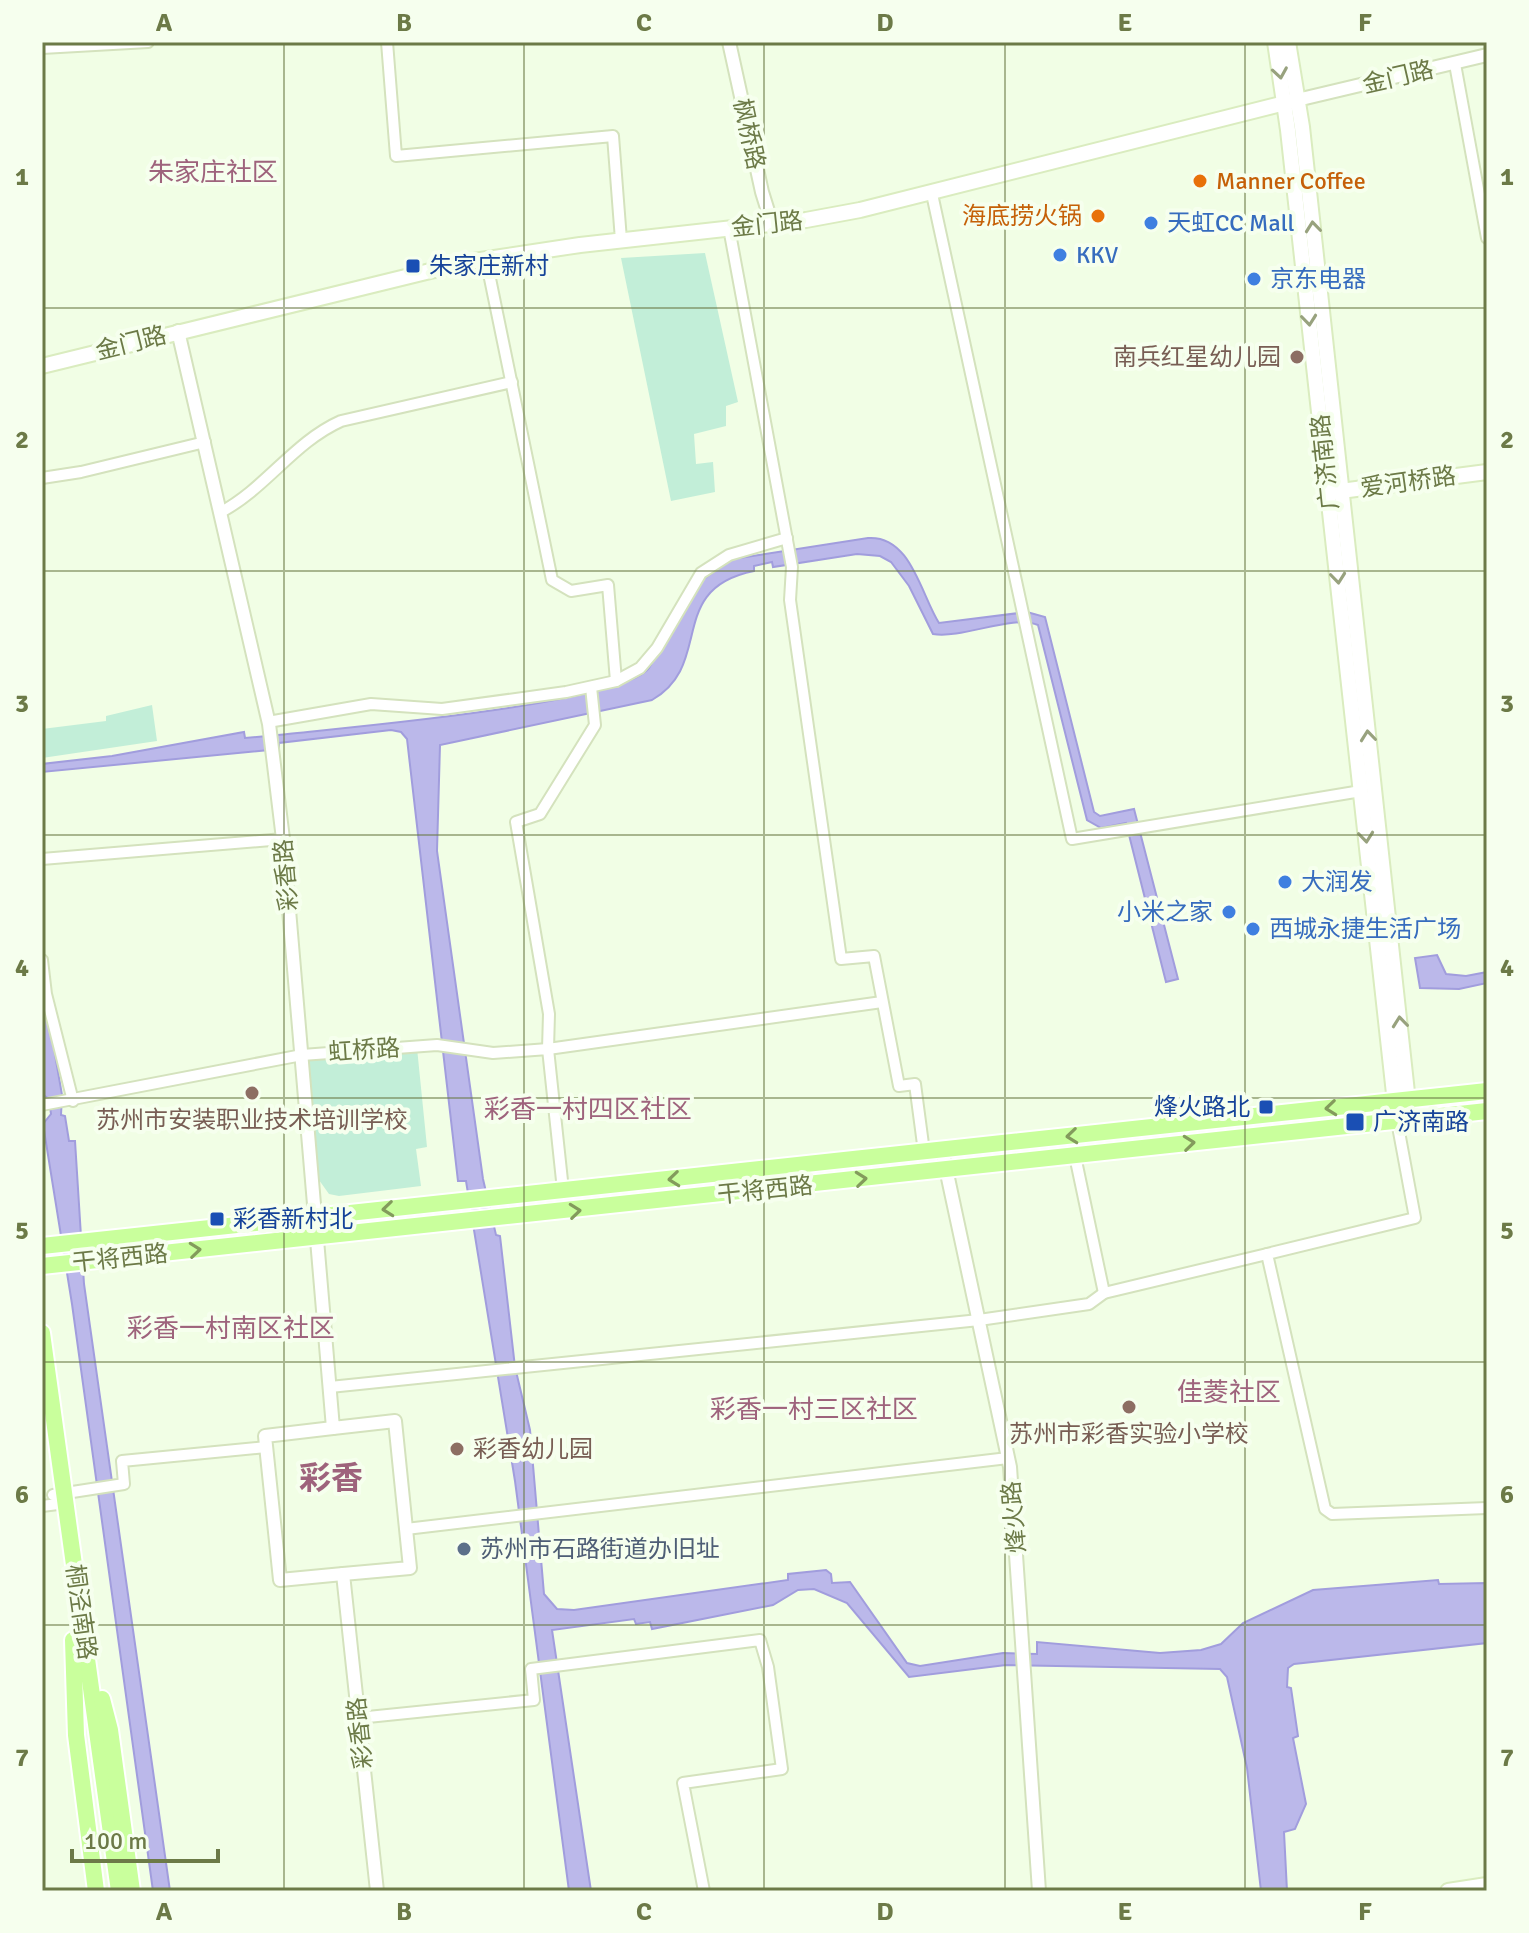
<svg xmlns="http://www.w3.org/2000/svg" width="1529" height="1933" viewBox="0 0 1529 1933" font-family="Signika,'Noto Sans SC',sans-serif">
<rect width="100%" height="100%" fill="#f1fee5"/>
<g fill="#c2eed8">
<polygon points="705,253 738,402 726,406 726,426 694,434 696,464 713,462 715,492 671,501 621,258"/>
<polygon points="152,705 157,741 42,758 42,729 106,721 106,716"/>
<polygon points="417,1048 427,1147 416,1149 421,1186 339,1196 329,1194 319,1180 308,1057"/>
</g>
<g fill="#bbb8ea" stroke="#a19ddd" stroke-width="2">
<path d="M868 538C911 535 921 595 939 623L1027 612 1045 617 1094 812 1100 816 1134 809 1178 979 1166 982 1126 823 1101 828 1087 820 1038 625C1013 614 963 639 933 634L909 586 891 562 880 556 857 554 773 567 772 562 754 566V571C665 589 715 664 652 700L440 745 437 851 483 1179 496 1235 500 1236 515 1367 530 1430 544 1594 557 1609 574 1610 788 1580V1574L826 1570 831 1574 832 1583 850 1582 907 1663 920 1666 1003 1653 1037 1654V1642L1160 1653 1201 1650 1221 1644 1243 1623 1313 1590 1438 1580 1439 1584 1487 1583V1643L1294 1664 1288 1668 1287 1687 1291 1688 1298 1736 1293 1738 1306 1804 1295 1829 1284 1832 1287 1891H1261L1247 1768 1227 1677 1220 1669 1006 1665 909 1677 847 1603 814 1589 798 1590 773 1605 652 1629 650 1622 636 1624 634 1619 552 1630 591 1891H569L515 1481 466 1181H458L407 739 401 732 391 730 279 743V749L42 772V764L112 756 244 732 245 738 278 735C337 728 622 705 649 668L699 582 733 559Z"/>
<polygon points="1437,955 1446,974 1466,976 1487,972 1487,983 1459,989 1420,988 1415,958"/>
<polygon points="42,979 62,1095 61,1115 65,1116 69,1141 75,1141 84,1284 170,1891 153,1891 72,1304 43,1124 51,1114 49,1099 42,1094"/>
</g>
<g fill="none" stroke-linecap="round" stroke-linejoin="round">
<defs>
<g id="minor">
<polyline points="387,42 396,156 613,136 621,240"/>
<polyline points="42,48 148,42"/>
<polyline points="1455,64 1487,238"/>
<polyline points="932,194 1072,839 1361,791"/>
<polyline points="729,228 792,567 790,600 841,959 874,956 899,1086 915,1084 924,1152"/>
<polyline points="486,259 552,580 571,591 608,585 616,681"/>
<polyline points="42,478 81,472 205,442"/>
<path d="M221 512C266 488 294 442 341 421L512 382"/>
<polyline points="591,687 595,725 540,814 516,822 549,1014 548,1049 882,1002"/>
<polyline points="268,722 371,704 442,709 566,692 616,681 640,668 657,648 701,573 729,555 787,538"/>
<polyline points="42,859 283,839"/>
<polyline points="42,960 46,994 73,1101"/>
<polyline points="42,1105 302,1055 437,1045 493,1053 548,1049 563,1190"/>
<polyline points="1397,1121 1415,1218 1267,1254 1325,1509 1332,1514 1487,1508"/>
<polyline points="1075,1156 1104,1293 1267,1254"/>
<polyline points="330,1387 979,1320 1089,1304 1104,1293"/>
<polyline points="53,1495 124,1484 122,1461 266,1447"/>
<polyline points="42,1506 66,1503"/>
<polyline points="406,1529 1008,1458"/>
<polyline points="358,1718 534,1700 531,1669 760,1640 768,1667 782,1769 683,1783 704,1891"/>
</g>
<g id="tertiary">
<polyline points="729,42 762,192 772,224"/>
<polyline points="1297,100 1487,55"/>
<polyline points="178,331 269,724 283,839 333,1428 395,1421 410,1568 343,1574 377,1891"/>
<polyline points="942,1150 1010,1467 1039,1891"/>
<polyline points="333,1428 265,1436 280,1580 343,1574"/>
</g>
<g id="secondary">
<polyline points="1275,42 1288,130 1397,1121"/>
<polyline points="1288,42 1302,127 1409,1111"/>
<polyline points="42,366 467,262 580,245 806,220 860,210 1297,100"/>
<polyline points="1333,492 1487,472"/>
<polyline points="1448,1891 1487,1885"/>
</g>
<g id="primary">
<polyline points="42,1246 1487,1091"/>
<polyline points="42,1266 1487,1111"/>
<polyline points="42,1333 119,1891"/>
<polyline points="73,1640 76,1735 96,1891"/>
<polyline points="102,1699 110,1730 132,1891"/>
</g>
</defs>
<use href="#minor" stroke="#d4e2bd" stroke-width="14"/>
<use href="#tertiary" stroke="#d4e2bd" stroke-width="16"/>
<use href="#secondary" stroke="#daecbf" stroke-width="18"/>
<use href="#primary" stroke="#fff" stroke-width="20"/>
<use href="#minor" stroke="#fff" stroke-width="10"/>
<use href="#tertiary" stroke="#fff" stroke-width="12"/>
<use href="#secondary" stroke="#fff" stroke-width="14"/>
<use href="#primary" stroke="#c9ff9c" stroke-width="16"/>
</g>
<defs><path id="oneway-chevron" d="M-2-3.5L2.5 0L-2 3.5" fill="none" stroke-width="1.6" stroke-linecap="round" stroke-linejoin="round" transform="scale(2)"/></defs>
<g stroke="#98a27e">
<use href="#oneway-chevron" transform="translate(1280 73) rotate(81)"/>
<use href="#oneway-chevron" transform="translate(1313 227) rotate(-96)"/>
<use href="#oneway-chevron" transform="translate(1309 320) rotate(84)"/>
<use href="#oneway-chevron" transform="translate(1338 578) rotate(84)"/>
<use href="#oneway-chevron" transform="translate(1368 736) rotate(-96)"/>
<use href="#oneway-chevron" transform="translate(1366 837) rotate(84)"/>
<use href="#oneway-chevron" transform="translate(1400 1022) rotate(-96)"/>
</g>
<g stroke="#839b5c">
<use href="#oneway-chevron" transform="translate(1331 1108) rotate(174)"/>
<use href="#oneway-chevron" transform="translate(1072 1136) rotate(174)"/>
<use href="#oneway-chevron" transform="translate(1189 1143) rotate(-6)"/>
<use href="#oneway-chevron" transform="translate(674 1179) rotate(174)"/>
<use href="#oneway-chevron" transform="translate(861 1179) rotate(-6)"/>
<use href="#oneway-chevron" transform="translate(388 1209) rotate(174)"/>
<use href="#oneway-chevron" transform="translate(575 1211) rotate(-6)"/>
<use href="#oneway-chevron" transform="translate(195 1250) rotate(-6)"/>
</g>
<path fill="none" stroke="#6c7a47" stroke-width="2" stroke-opacity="0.55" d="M284 42V1891M524 42V1891M764 42V1891M1005 42V1891M1245 42V1891M42 308H1487M42 571H1487M42 835H1487M42 1098H1487M42 1362H1487M42 1625H1487"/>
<g fill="#e8710a" stroke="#f6ffee" stroke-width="3">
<circle cx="1200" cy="181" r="8"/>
<circle cx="1098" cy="216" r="8"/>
</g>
<g fill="#3f7fe0" stroke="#f6ffee" stroke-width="3">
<circle cx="1151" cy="223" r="8"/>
<circle cx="1060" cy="255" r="8"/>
<circle cx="1254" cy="279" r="8"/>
<circle cx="1285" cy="882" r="8"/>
<circle cx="1229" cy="912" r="8"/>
<circle cx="1253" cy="929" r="8"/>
</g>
<g fill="#1a4fb4" stroke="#f6ffee" stroke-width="3">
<rect x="405" y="258" width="16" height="16" rx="4"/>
<rect x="1258" y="1099" width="16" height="16" rx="4"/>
<rect x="1345" y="1112" width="20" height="20" rx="4"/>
<rect x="209" y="1211" width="16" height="16" rx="4"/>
</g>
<g fill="#8d6e63" stroke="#f6ffee" stroke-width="3">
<circle cx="1297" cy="357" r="8"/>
<circle cx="252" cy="1093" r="8"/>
<circle cx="1129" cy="1407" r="8"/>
<circle cx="457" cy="1449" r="8"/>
</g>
<circle fill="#5c6f8a" stroke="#f6ffee" stroke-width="3" cx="464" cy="1549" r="8"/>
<g text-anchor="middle" stroke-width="8" stroke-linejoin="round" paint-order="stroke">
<g font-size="24" fill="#6c7a47" stroke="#f6ffee">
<text transform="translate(1398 77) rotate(-13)" y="8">金门路</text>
<text transform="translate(749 134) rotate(78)" y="8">枫桥路</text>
<text transform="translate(767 224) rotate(-6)" y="8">金门路</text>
<text transform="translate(131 343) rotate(-14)" y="8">金门路</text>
<text transform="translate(1325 462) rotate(-96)" y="8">广济南路</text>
<text transform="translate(1408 482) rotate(-8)" y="8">爱河桥路</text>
<text transform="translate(286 875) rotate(-95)" y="8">彩香路</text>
<text transform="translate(364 1050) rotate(-4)" y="8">虹桥路</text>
<text transform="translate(765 1190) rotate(-6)" y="8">干将西路</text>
<text transform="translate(120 1258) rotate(-6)" y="8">干将西路</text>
<text transform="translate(1014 1517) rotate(-95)" y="8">烽火路</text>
<text transform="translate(81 1612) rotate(82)" y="8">桐泾南路</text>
<text transform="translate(360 1733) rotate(-96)" y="8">彩香路</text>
</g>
<g font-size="24" fill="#c56008" stroke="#f6ffee" text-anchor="start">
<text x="1216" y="189">Manner Coffee</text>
<text x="1082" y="224" text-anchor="end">海底捞火锅</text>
</g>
<g font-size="24" fill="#366cbe" stroke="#f6ffee" text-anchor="start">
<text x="1167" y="231">天虹CC Mall</text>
<text x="1076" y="263">KKV</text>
<text x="1270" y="287">京东电器</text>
<text x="1301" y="890">大润发</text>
<text x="1213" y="920" text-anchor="end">小米之家</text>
<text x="1269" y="937">西城永捷生活广场</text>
</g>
<g font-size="24" fill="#164399" stroke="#f6ffee" text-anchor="start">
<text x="429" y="274">朱家庄新村</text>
<text x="1250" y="1115" text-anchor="end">烽火路北</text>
<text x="1373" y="1130">广济南路</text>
<text x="233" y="1227">彩香新村北</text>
</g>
<g font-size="24" fill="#785e54" stroke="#f6ffee">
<text x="1281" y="365" text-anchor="end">南兵红星幼儿园</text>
<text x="252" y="1128">苏州市安装职业技术培训学校</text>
<text x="1129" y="1442">苏州市彩香实验小学校</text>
<text x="473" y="1457" text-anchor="start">彩香幼儿园</text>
</g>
<g font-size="24" fill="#4e5e75" stroke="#f6ffee" text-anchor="start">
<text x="480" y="1557">苏州市石路街道办旧址</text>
</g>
<g font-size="26" fill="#9e637c" stroke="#f6ffee">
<text x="213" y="181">朱家庄社区</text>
<text x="588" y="1118">彩香一村四区社区</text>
<text x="231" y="1337">彩香一村南区社区</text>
<text x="1229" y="1401">佳菱社区</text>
<text x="814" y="1418">彩香一村三区社区</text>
</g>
<g font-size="32" font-weight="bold" fill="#9e637c" stroke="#f6ffee">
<text x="331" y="1489">彩香</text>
</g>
</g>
<rect width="1529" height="1933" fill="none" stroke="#f6ffee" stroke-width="88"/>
<path d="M72 1849v12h146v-12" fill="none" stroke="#6c7a47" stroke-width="4"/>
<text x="84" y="1849" font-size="24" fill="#6c7a47" stroke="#f6ffee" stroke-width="6" paint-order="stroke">100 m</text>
<rect x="44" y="44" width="1441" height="1845" fill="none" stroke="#6c7a47" stroke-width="3"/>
<g font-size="26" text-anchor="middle" font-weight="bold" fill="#6c7a47">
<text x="164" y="31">A</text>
<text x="404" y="31">B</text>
<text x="644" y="31">C</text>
<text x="885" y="31">D</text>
<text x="1125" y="31">E</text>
<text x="1365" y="31">F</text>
<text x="22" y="185">1</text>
<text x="1507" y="185">1</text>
<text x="22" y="448">2</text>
<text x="1507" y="448">2</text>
<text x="22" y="712">3</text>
<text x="1507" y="712">3</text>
<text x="22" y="976">4</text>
<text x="1507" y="976">4</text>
<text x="22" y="1239">5</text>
<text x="1507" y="1239">5</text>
<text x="22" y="1503">6</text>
<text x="1507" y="1503">6</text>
<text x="22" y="1766">7</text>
<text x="1507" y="1766">7</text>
<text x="164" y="1920">A</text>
<text x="404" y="1920">B</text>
<text x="644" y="1920">C</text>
<text x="885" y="1920">D</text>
<text x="1125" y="1920">E</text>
<text x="1365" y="1920">F</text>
</g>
</svg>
